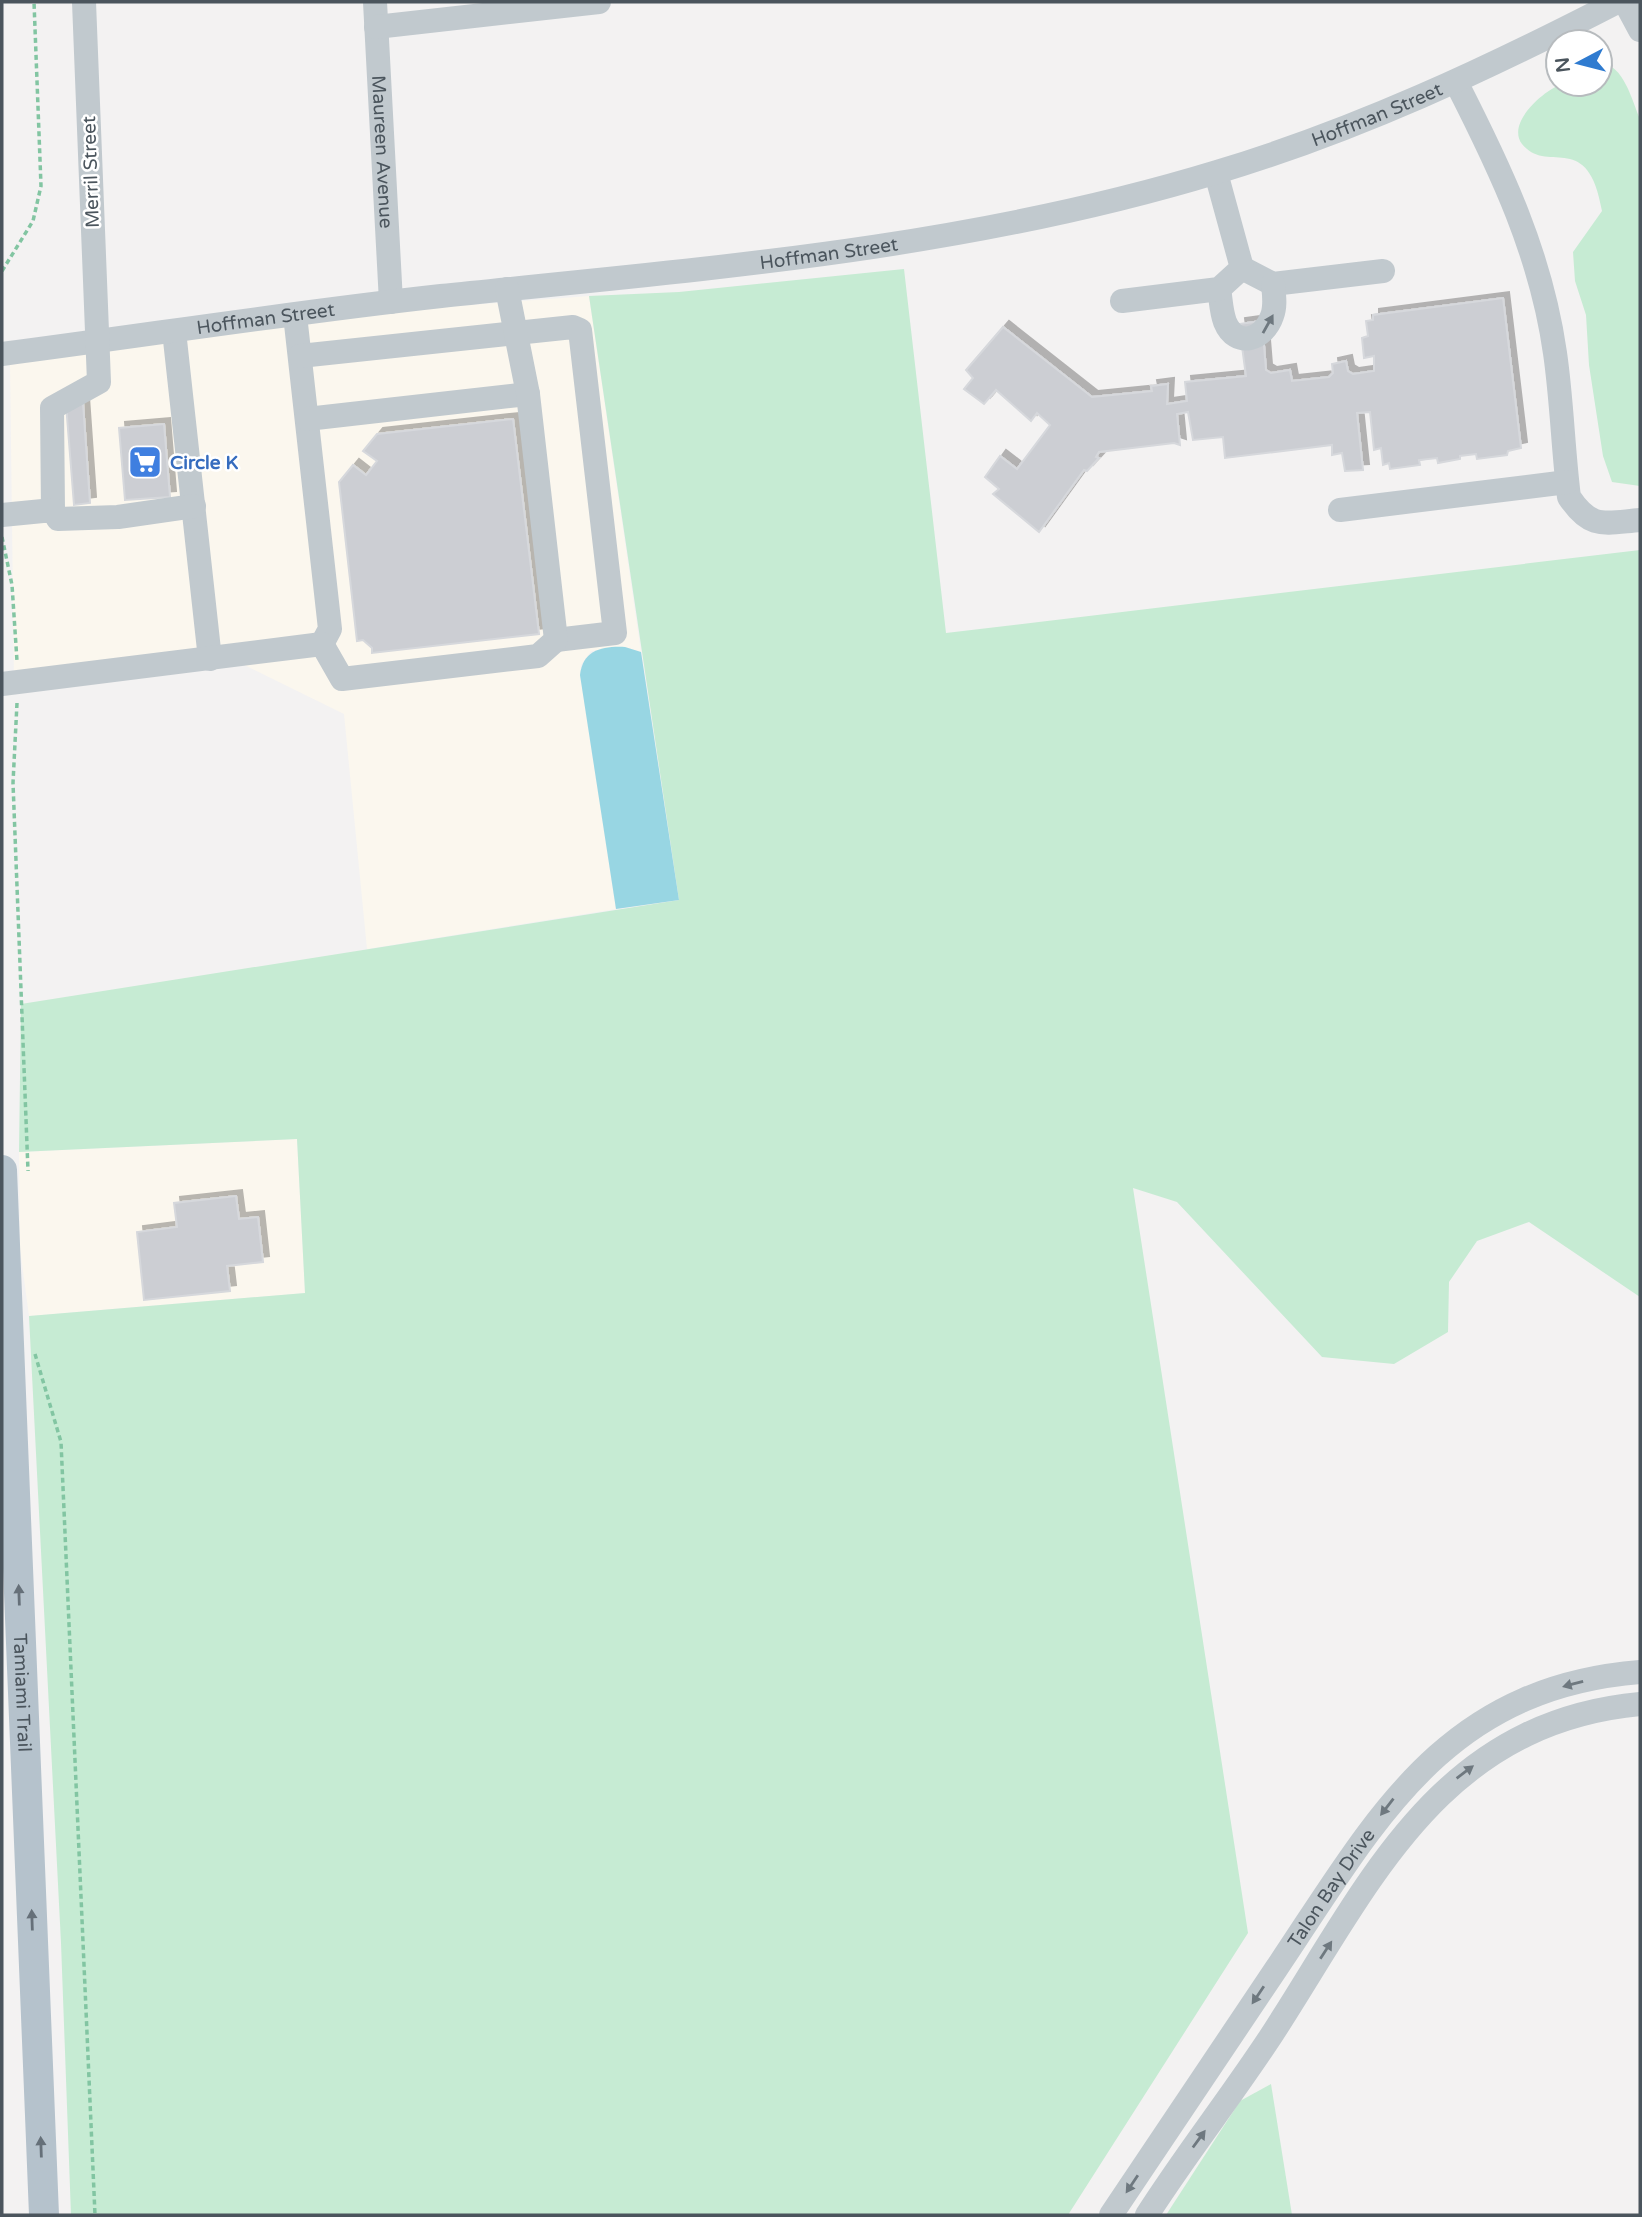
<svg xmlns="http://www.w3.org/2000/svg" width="1642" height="2217" viewBox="0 0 1642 2217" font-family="'Varela Round',sans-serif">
<defs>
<filter id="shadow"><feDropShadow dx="6" dy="-6" stdDeviation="0" flood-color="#0004"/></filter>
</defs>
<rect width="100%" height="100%" fill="#f3f2f2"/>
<g fill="#fbf7ee">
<polygon points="589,296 641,652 625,647 591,651 581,665 580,675 616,909 367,949 344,714 226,656 14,682 10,363 417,309"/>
<polygon points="297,1139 305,1293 29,1316 20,1249 19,1152"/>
</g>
<g fill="#c6ebd3">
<path d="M1600 63C1624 64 1632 101 1640 119V486L1612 482 1603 456 1589 365 1586 315 1575 281 1573 252 1602 211C1588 128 1547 176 1522 144 1506 123 1544 90 1562 84 1573 81 1589 84 1600 84Z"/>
<polygon points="904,269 946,633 1640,550 1640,1297 1529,1222 1477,1241 1449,1282 1448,1332 1394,1364 1322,1357 1177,1202 1133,1188 1248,1933 1068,2215 71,2215 61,1943 29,1316 305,1293 297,1139 19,1152 21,1004 679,900 589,296 679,292"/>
<polygon points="1271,2084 1292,2215 1166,2215 1240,2101"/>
</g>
<path fill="#98d6e3" d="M625 647 641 652 679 900 616 909 580 675C583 650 602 646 625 647Z"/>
<g fill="#ccced3" stroke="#d6d8dc" stroke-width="2" filter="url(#shadow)">
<polygon points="1503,298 1521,448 1508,451 1507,455 1477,459 1476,454 1460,456 1460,459 1438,463 1437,458 1419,460 1420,465 1390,469 1389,463 1383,465 1381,448 1374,450 1370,412 1357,413 1363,470 1345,471 1342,453 1332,455 1332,445 1225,458 1223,437 1193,440 1188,412 1177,414 1180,445 1174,443 1099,452 1096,457 1099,458 1087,471 1084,470 1039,532 993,494 999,489 985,477 1000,456 1017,469 1050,425 1037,413 1031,421 996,390 984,404 964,389 973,378 966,370 1003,327 1092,397 1152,391 1151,386 1168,384 1167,404 1187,401 1185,382 1246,376 1239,324 1262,321 1266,370 1271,373 1290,370 1292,381 1329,377 1333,373 1332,364 1346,361 1348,371 1353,374 1374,371 1374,356 1364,358 1362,338 1368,336 1366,321 1373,320 1373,315"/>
<polygon points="83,403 90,503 74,505 66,404"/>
<polygon points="513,419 539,634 372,653 372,648 363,640 357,641 339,482 353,465 366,475 377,461 363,451 377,434"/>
<polygon points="164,424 170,497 125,500 119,428"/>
<polygon points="236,1196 239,1219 258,1217 263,1262 227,1266 230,1291 144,1300 137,1232 177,1227 174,1203"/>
</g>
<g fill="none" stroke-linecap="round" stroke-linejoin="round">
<g stroke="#82c5a2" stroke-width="3.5" stroke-dasharray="5 3.5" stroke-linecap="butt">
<polyline points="2,271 33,221 41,186 34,2"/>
<polyline points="2,537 12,585 17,661"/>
<polyline points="17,703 13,783 28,1171"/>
<polyline points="35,1354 61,1442 95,2215"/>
</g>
<g stroke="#c1c9ce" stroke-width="24">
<path id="s1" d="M375 2 391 302"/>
<polyline points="1625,2 1640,30"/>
<polyline points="376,27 599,2"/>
<path d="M1456 82C1501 170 1541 254 1555 353 1562 401 1563 450 1569 497 1591 530 1604 523 1640 520"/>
<polyline points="1242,268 1273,284 1383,271"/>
<path d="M1219 289C1221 300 1221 311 1225 322 1236 349 1264 340 1272 316 1276 306 1274 295 1273 284"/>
<polyline points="1122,301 1219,289 1242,268 1216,173"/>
<polyline points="295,315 330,629 322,644"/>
<polyline points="174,331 210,659"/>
<path id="s2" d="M2 354C148 335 295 312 441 296 702 269 965 249 1217 172 1357 130 1487 69 1617 2"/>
<polyline points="300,356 573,327 580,330 615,633 556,640"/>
<polyline points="307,419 528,394"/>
<polyline points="53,510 52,408 99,382 84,2"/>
<polyline points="1340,510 1567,482"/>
<polyline points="2,515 53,510 58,519 118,517 194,506"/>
<polyline points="2,684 322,644 342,679 538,656 556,640 528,394 507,289"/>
<path id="s3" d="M1111 2215C1166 2133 1221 2051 1276 1969 1375 1822 1442 1688 1640 1672"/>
<path d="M1147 2215C1186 2154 1231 2097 1271 2036 1369 1885 1438 1723 1640 1704"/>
</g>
<path stroke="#b5c2cc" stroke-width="30" id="s4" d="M2 1170 44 2215"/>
</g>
<defs><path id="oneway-solid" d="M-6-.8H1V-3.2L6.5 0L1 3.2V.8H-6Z" transform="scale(1.75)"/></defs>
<g fill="#6e787f">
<use href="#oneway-solid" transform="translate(1268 324) rotate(-61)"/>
<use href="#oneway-solid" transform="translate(1573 1684) rotate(165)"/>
<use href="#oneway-solid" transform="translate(1465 1772) rotate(-37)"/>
<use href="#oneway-solid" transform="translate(1387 1807) rotate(128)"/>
<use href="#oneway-solid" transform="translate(1326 1950) rotate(-57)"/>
<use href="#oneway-solid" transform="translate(1258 1995) rotate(124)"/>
<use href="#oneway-solid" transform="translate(1199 2139) rotate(-54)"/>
<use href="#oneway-solid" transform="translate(1132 2184) rotate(124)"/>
</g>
<g fill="#667079">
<use href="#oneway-solid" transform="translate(19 1595) rotate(-92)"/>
<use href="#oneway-solid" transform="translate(32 1920) rotate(-92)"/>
<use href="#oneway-solid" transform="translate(41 2147) rotate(-92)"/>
</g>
<defs>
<symbol id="supermarket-square" viewBox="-11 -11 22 22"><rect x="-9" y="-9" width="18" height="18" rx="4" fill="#3f7fe0" stroke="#fff"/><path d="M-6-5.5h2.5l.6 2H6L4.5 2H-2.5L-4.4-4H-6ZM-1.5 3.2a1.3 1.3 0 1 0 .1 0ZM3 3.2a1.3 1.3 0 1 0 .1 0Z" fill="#fff"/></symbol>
</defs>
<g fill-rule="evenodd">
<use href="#supermarket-square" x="126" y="443" width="38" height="38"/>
</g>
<g text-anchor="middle" stroke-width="5" stroke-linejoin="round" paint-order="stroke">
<g font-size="19" fill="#4b555d" stroke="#fff">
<text dy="7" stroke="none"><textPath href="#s2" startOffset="1400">Hoffman Street</textPath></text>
<text dy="7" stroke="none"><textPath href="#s1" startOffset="150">Maureen Avenue</textPath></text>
<text transform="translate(90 172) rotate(-92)" y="7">Merril Street</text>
<text dy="7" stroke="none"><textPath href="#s2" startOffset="833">Hoffman Street</textPath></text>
<text dy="7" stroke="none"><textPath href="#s2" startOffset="266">Hoffman Street</textPath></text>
<text dy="7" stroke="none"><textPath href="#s4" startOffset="523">Tamiami Trail</textPath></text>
<text dy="7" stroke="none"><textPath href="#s3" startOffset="394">Talon Bay Drive</textPath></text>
</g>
<g font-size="19" font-weight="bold" fill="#366cbe" stroke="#fff" text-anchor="start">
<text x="170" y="469">Circle K</text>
</g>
</g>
<rect width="1642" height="2217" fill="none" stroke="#4b555d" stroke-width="7"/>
<g transform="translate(1579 63) rotate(263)"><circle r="33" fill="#ffffff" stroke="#b7bbbe" stroke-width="2"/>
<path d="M0-5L12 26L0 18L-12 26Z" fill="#2f7bd0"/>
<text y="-10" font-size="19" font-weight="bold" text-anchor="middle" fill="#4b555d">N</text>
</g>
</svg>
